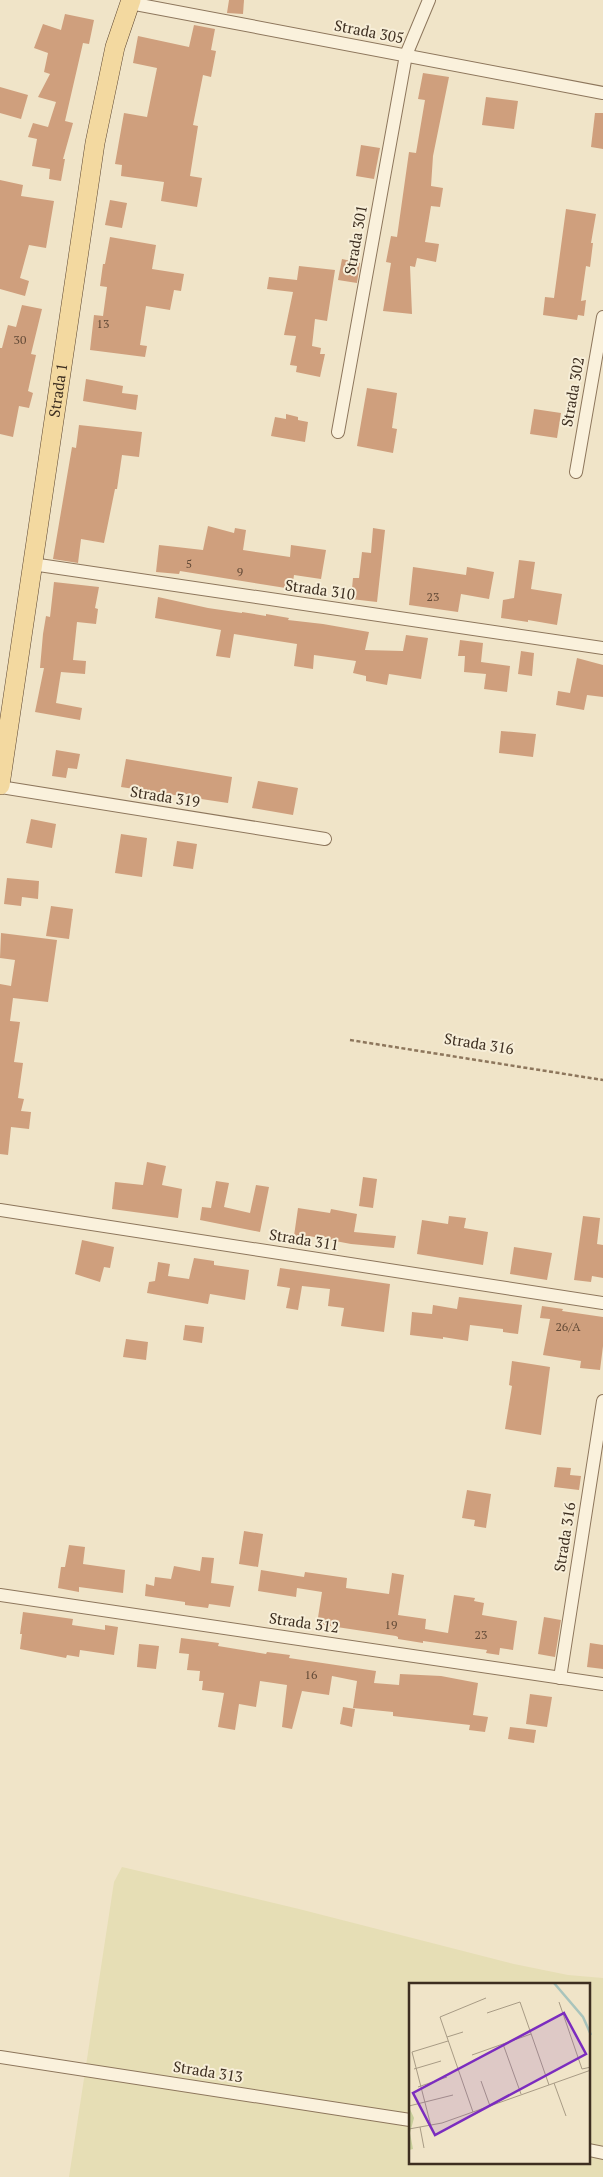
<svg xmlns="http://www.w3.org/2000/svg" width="603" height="2177" viewBox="0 0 603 2177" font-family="'PT Serif',serif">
<rect width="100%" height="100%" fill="#f0e4c8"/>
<path fill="#e6deb5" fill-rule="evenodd" d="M122 1867 299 1909 514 1964 568 1975 603 1978V2177H69L114 1882ZM410 1984H589V2163H410Z"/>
<g fill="#cf9f7d">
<polygon points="229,0 244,0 243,14 227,13"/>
<polygon points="65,14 94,20 89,44 83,43 65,121 73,123 63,159 65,159 61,181 49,179 50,169 32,166 37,139 28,137 33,123 48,127 56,102 38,97 50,74 44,72 48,53 34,48 43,24 61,30"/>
<polygon points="194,25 215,29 211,50 216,51 211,77 203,75 193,125 198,126 190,176 202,178 197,207 161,201 164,182 121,176 122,165 115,164 124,113 147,117 157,68 133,63 138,36 189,47"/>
<polygon points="423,73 449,77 433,156 431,186 443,188 440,207 431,206 425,242 439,244 436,262 417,258 415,267 410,266 412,314 383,311 391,263 386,262 391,236 397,237 409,152 416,153 425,100 418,99"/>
<polygon points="0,87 28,95 21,119 0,113"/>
<polygon points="486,97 518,101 514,129 482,125"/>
<polygon points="595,113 603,113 603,149 591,147"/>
<polygon points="361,145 380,148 374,179 356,176"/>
<polygon points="0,180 23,185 21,196 54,201 46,248 29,245 20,278 29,281 25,296 0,289"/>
<polygon points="110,200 127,203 122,228 105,225"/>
<polygon points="566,209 596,214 591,243 593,243 590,267 586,266 581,301 586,300 584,316 578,315 577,320 543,315 545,297 554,298"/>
<polygon points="110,237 156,245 152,269 184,274 181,291 174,290 170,310 146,306 140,345 147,346 145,357 90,350 94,315 103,316 107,287 100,286 103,264 105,264"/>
<polygon points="342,259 360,263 357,283 338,280"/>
<polygon points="299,266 335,270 327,321 315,319 312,346 321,348 320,354 325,354 320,377 296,372 297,366 290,365 296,336 284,335 293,292 267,289 269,277 297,280"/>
<polygon points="22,305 42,309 31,354 36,355 28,391 33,393 29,408 19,406 13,437 0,434 0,348 2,348 8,325 16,327"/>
<polygon points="86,379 123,386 122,393 138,395 136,410 83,401"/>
<polygon points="367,388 397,393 392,428 397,429 393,453 357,446"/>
<polygon points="534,409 561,413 557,438 530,434"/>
<polygon points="286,414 298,417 298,420 308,422 305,442 271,436 275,417 286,419"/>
<polygon points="79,425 142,432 139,457 122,455 117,489 115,489 104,543 81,539 78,563 53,559 72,447 76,448"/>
<polygon points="208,526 234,533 235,528 246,530 243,550 290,557 291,545 326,550 321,579 294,575 292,589 180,571 179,574 156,572 159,545 203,550"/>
<polygon points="373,528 385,530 377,602 351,599 353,578 359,578 362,552 371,553"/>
<polygon points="519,560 535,562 531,589 562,594 557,625 528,620 528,622 501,618 503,600 514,598"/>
<polygon points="413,567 466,575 467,567 494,572 489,599 461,594 458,612 409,605"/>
<polygon points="54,582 99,587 95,608 98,609 96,624 77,622 73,660 86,661 85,674 61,672 56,703 82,708 80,720 35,712 44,668 40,668 43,634 46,616 50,617"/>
<polygon points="158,597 208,608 242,613 242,612 266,616 266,614 289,618 288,620 323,624 369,632 365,650 403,651 406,635 428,638 421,679 389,674 387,685 366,681 366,676 353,673 356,661 314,655 313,669 294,666 297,644 234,634 230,658 216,656 221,630 155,618"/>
<polygon points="460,640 483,643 481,662 510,666 507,692 484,689 486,674 464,672 465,656 458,656"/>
<polygon points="521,651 534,653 532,676 518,674"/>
<polygon points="577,658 603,665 603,697 587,695 584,710 556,705 558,691 570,693"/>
<polygon points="501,731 536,734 533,757 499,753"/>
<polygon points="56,750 80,754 77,769 68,768 66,778 52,776"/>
<polygon points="126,759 232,777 228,803 121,787"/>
<polygon points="258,781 298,788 293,815 252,808"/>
<polygon points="31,819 56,824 52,848 26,843"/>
<polygon points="121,834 147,838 142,877 115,873"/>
<polygon points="177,841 197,844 193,869 173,866"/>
<polygon points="7,878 39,881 38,899 22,897 21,906 4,904"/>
<polygon points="51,906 73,909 69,939 46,936"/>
<polygon points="1,933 57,940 48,1002 13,998 10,1021 20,1022 14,1062 23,1063 18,1098 24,1099 21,1111 31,1112 29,1129 11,1127 8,1155 0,1154 0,984 11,986 15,960 0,958"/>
<polygon points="147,1162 166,1166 162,1185 182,1189 178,1218 112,1209 115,1182 143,1185"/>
<polygon points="363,1177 377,1179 373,1208 359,1206"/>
<polygon points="216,1181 229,1183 224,1207 250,1213 256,1185 269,1187 260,1232 200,1220 202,1207 211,1208"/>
<polygon points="298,1208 330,1213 331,1209 357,1214 354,1232 396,1236 394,1248 351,1244 309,1236 308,1238 294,1236"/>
<polygon points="449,1216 466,1218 464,1228 488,1232 483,1265 417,1254 422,1220 448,1224"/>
<polygon points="583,1216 600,1218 597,1244 603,1245 603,1278 592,1276 591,1282 574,1280"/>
<polygon points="82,1240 114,1247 110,1268 104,1267 100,1282 75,1274"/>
<polygon points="514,1247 552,1253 547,1280 510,1274"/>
<polygon points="194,1258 214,1261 214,1265 249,1270 245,1300 210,1294 208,1304 147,1293 149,1282 155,1281 158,1262 170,1264 168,1276 189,1279"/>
<polygon points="280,1268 390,1284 384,1332 341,1326 344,1308 328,1306 330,1289 302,1286 298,1310 286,1308 290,1288 277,1286"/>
<polygon points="459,1297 522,1305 518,1334 503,1332 503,1329 470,1325 468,1341 443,1337 443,1339 410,1335 412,1312 432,1314 433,1305 457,1309"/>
<polygon points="542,1306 563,1309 562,1311 603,1317 603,1346 600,1370 580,1368 581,1361 543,1355 550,1319 540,1318"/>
<polygon points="185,1325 204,1327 202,1343 183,1340"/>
<polygon points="126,1339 148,1342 146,1360 123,1357"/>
<polygon points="512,1361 550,1367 541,1435 505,1429 512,1386 509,1385"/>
<polygon points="557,1467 571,1468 570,1475 581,1476 579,1490 554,1487"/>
<polygon points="467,1490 491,1494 486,1528 474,1526 475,1520 462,1518"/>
<polygon points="244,1531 263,1534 258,1567 239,1564"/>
<polygon points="69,1545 85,1547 83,1564 125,1570 123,1593 79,1587 79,1592 58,1588 61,1567 65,1567"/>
<polygon points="202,1557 214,1558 211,1583 234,1586 230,1607 209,1604 208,1608 185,1605 185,1602 145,1596 146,1584 154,1586 155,1577 171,1579 174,1566 200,1571"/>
<polygon points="261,1570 304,1577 305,1572 347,1578 346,1588 389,1594 392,1573 404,1575 398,1615 426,1619 425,1629 448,1633 454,1595 475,1598 474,1601 484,1603 482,1615 517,1621 513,1650 500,1648 499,1655 486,1653 487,1650 423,1641 423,1643 398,1639 398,1637 396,1636 317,1624 322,1592 297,1588 296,1597 258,1591"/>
<polygon points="23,1612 73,1619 72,1625 105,1630 105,1625 118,1627 114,1655 80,1650 79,1657 67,1655 66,1658 20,1649 22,1634 20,1634"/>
<polygon points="544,1617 561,1620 555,1657 538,1654"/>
<polygon points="181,1638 219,1643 218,1646 266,1654 267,1652 290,1655 289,1658 376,1671 374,1683 399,1685 400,1674 441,1676 478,1683 473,1715 488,1717 485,1732 469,1730 470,1725 393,1716 393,1712 353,1708 357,1681 332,1676 329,1695 302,1691 292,1729 282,1727 287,1685 260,1681 256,1707 239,1704 235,1730 218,1727 224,1693 202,1690 203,1681 199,1681 200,1671 187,1670 189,1654 179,1653"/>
<polygon points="590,1643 603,1645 603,1669 587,1667"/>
<polygon points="139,1644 159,1646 156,1669 137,1667"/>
<polygon points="530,1694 552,1697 547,1727 526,1724"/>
<polygon points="343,1707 355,1709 352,1727 340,1724"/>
<polygon points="510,1727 536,1730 534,1743 508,1739"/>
</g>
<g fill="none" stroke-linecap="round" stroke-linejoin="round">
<defs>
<g id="street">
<polyline points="130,3 603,93"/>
<polyline points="338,432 406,55 429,0"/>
<polyline points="576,472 603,317"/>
<polyline points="32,564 603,648"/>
<polyline points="0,787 325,839"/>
<polyline points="0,1210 603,1303"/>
<polyline points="0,1595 603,1684"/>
<polyline points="560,1678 603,1401"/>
<polyline points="0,2057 410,2120"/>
<polyline points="589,2150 603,2153"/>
</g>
<g id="primary">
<path id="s1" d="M0 785 95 143 115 47 131 0"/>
</g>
</defs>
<use href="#street" stroke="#8d765c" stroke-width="14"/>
<use href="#primary" stroke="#5b4430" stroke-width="20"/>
<polyline stroke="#8d765c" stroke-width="2.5" stroke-dasharray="4 2.5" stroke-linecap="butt" points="350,1040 603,1080"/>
<use href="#street" stroke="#faf1dc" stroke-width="12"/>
<use href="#primary" stroke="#f3d9a0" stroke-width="19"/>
</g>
<g text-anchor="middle" stroke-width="4" stroke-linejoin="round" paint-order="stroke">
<g font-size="12" fill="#624a37">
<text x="103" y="328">13</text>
<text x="20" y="344">30</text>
<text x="189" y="568">5</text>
<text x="240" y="576">9</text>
<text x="433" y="601">23</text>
<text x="568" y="1331">26/A</text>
<text x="391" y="1629">19</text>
<text x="481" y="1639">23</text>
<text x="311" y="1679">16</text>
</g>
<g font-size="15" fill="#3d2e20" stroke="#f7eed8">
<text transform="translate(369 32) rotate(11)" y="5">Strada 305</text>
<text transform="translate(356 240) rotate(-80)" y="5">Strada 301</text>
<text dy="5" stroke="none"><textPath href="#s1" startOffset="399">Strada 1</textPath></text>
<text transform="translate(573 392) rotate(-80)" y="5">Strada 302</text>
<text transform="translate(320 590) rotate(8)" y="5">Strada 310</text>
<text transform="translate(165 797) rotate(9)" y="5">Strada 319</text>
<text transform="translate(479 1044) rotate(9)" y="5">Strada 316</text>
<text transform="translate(304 1240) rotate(9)" y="5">Strada 311</text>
<text transform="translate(565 1537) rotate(-81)" y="5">Strada 316</text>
<text transform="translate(304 1623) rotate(8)" y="5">Strada 312</text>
<text transform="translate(208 2072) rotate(9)" y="5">Strada 313</text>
</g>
</g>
<g transform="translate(409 1983)">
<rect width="181" height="181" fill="#f0e4c8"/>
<path d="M0 124 5 135 1 150 4 166 0 167Z" fill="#c9cf9b"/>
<path fill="none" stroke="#a9c4bc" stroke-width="2.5" d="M145 0 174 34 182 52"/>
<path fill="none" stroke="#a89b85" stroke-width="1" d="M150 19 173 86 182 84M78 30 111 19 140 102M38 54 54 49M94 61 112 111M63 72 122 51M5 86 32 78M72 98 81 123M145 100 157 133M9 104 38 94M0 123 44 112M64 129 31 34 77 15M22 143 3 69 39 58M11 144 15 165M0 146 33 140 182 87"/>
<path fill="#7b2cbf" fill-opacity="0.15" stroke="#7b2cbf" stroke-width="2.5" d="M155 30 177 71 26 152 4 110Z"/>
<rect width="181" height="181" fill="none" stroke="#3d2e20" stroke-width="2.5"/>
</g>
</svg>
